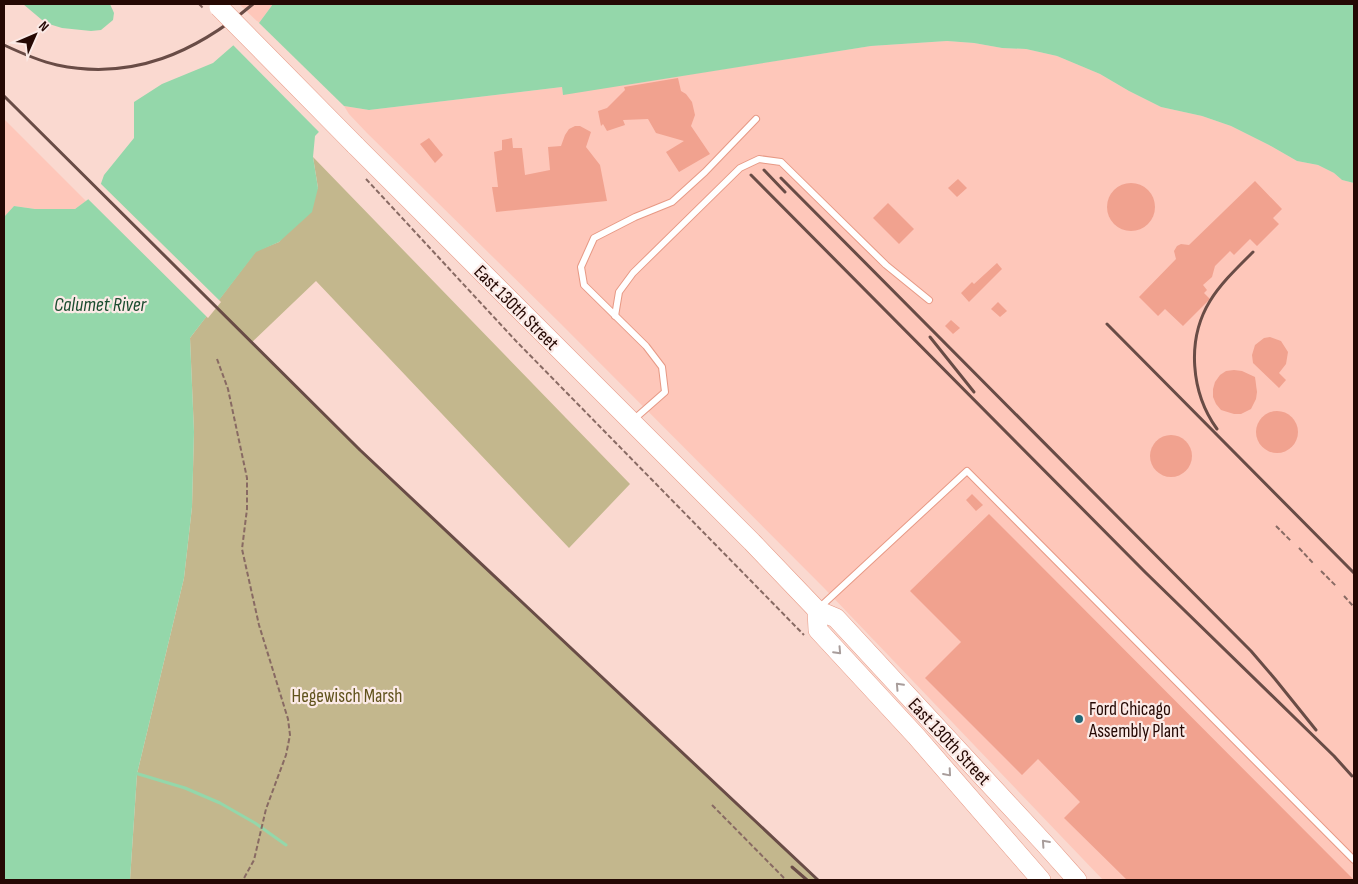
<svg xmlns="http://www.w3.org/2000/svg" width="1358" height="884" viewBox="0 0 1358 884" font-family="'Sofia Sans Condensed',sans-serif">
<rect width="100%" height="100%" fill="#fad9d0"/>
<g fill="#fec7ba">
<polygon points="239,4 273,4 259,23"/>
<polygon points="947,41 974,43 1002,48 1026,49 1057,56 1100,74 1129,91 1161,107 1202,116 1231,126 1269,145 1297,161 1318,165 1334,173 1342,180 1354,183 1354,880 1103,880 825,589 561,324 367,133 349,114 344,106 369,110 562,87 563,94 871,46"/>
<polygon points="4,119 86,201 75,209 35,209 14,206 4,217"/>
</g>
<polygon fill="#c3b78d" points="313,157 630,484 569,548 316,281 251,343 423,510 819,880 130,880 137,774 184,578 192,507 194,432 190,338 256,251 279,242 318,188"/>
<g fill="#94d7aa">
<polygon points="23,4 110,4 114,13 113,20 101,30 91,31 62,28 49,24 42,20"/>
<polygon points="273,4 1354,4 1354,183 1342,180 1334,173 1318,165 1297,161 1269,145 1231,126 1202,116 1161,107 1129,91 1100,74 1057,56 1026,49 1002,48 974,43 947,41 871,46 563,95 562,87 369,110 344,106 315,136 313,157 318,188 312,212 279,242 256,252 190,338 194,432 192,507 184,578 137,774 130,880 4,880 4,217 14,206 35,209 75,209 98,192 104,175 134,138 134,102 162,84 213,63 259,23"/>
</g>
<g fill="#fad9d0">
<polygon points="257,21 344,106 345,109 320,133 232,44"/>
<polygon points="99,182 221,302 208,318 87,198 96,191"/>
</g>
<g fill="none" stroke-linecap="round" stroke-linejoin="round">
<polyline stroke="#94d7aa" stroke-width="3" points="135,773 185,788 220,803 255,823 286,845"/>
</g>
<g fill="#f1a28f">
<polygon points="678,78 681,91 686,94 692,102 695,115 691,126 710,154 679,172 666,152 684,141 656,133 648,119 623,120 625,125 607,131 603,124 601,126 598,111 607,108 625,90 624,87"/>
<polygon points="575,126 580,126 591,132 586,147 600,165 607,201 496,212 492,187 498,187 494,152 502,150 502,140 512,138 513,148 522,148 525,175 550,170 548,147 561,146 565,135 569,129"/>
<polygon points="429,138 443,155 435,163 420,144"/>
<polygon points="958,179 967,188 957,197 948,188"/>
<polygon points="1255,181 1282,209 1273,218 1279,224 1257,246 1250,239 1234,255 1230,251 1215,266 1212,277 1203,285 1207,290 1204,293 1210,299 1183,326 1165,309 1158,316 1139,297 1176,259 1174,251 1177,246 1181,244 1189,245"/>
<circle cx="1131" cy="207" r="24"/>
<polygon points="888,203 914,229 899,244 873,218"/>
<polygon points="997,263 1002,269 969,302 961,293 972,282 974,284"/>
<polygon points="998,302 1007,311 1000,317 991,309"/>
<polygon points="951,320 960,328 953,334 945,326"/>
<polygon points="1270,337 1281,341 1288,352 1286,364 1279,373 1286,380 1279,388 1253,363 1252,355 1255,345 1264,338"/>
<polygon points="1234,370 1242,371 1255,377 1257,392 1256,399 1251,409 1241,414 1234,414 1221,410 1216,404 1213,397 1213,389 1215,382 1220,375 1226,371"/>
<circle cx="1277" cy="432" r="21"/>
<circle cx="1171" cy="456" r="21"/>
<polygon points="972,494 983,505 976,511 966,500"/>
<polygon points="989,514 1354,880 1127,880 1064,818 1080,802 1038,759 1022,775 925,678 961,642 910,591"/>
</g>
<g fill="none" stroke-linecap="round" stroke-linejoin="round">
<defs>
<g id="lane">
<polyline points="615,316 619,292 633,273 740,168 759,159 781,162 886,265 929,300"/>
<polyline points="632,421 665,392 662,367 646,346 584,285 581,267 594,238 635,217 672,202 705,172 756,119"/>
<polyline points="819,608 967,471 1354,860"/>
</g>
<g id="secondary">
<polyline points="355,145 752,542 817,610 836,618 1044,843 1077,880"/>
<polyline points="817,610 818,630 916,736 1041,880"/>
</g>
</defs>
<use href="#lane" stroke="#e79985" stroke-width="8"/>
<use href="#secondary" stroke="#e79985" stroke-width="20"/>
<g stroke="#886a63" stroke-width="2" stroke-dasharray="5 2.5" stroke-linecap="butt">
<polyline points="199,4 203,8"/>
<polyline points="366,179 516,341 804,635"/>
<polyline points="217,359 228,389 247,478 247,509 242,549 259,625 288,719 290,735 286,755 266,809 254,860 243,880"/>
<polyline points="1276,526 1291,541"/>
<polyline points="1299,548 1313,563"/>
<polyline points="1321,571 1336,586"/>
<polyline points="1344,596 1354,607"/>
<polyline points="712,805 786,880"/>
</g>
<use href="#lane" stroke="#fff" stroke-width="6"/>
<use href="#secondary" stroke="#fff" stroke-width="19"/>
<g stroke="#694c46" stroke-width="3">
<path d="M4 45C21 53 39 61 57 65 133 81 196 52 253 4"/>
<polyline points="4,96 360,450 818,880"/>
<polyline points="764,170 785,192"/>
<polyline points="751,175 1145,572 1334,756 1352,776"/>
<polyline points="781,178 1251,651 1275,679 1316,730"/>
<polyline points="1107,324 1354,573"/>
<polyline points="930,337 974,392"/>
<path d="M1217 429C1191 393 1186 340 1210 301 1221 283 1238 267 1253 252"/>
<polyline points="792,867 807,880"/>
</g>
<defs>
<polyline id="secondary-bridge" points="219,7 355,145"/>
</defs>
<use href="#secondary-bridge" stroke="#e79985" stroke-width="20" stroke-linecap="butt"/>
<use href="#secondary-bridge" stroke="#fff" stroke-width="19"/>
</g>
<defs><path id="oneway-chevron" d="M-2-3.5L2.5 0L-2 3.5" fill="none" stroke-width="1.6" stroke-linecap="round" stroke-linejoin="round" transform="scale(1.25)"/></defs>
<g stroke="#a89d9b">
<use href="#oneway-chevron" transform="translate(838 651) rotate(47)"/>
<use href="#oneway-chevron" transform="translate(899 686) rotate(-133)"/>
<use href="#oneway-chevron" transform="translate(948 773) rotate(49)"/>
<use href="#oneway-chevron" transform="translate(1045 843) rotate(-132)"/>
</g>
<circle fill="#216776" stroke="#fbeae6" stroke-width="2" cx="1079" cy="719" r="5"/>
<g text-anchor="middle" stroke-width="4.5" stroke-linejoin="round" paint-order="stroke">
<g font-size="19" fill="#250904" stroke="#fbeae6">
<text transform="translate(517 307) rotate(45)" y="7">East 130th Street</text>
<text transform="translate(950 741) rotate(47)" y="7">East 130th Street</text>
</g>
<g font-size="19" fill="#60521c" stroke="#fbeae6">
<text x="347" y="702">Hegewisch Marsh</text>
</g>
<g font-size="19" fill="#250904" stroke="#fbeae6" text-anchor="start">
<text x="1089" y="715">Ford Chicago<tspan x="1089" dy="22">Assembly Plant</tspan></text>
</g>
<g font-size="20" font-style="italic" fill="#1b4d30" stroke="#fbeae6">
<text x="100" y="311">Calumet River</text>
</g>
</g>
<rect width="1358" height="884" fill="none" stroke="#250904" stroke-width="10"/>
<g transform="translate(35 35) rotate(45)" stroke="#fbeae6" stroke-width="4" paint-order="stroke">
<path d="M0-4L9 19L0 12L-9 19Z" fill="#250904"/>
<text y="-8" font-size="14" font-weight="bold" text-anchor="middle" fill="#250904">N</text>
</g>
</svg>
